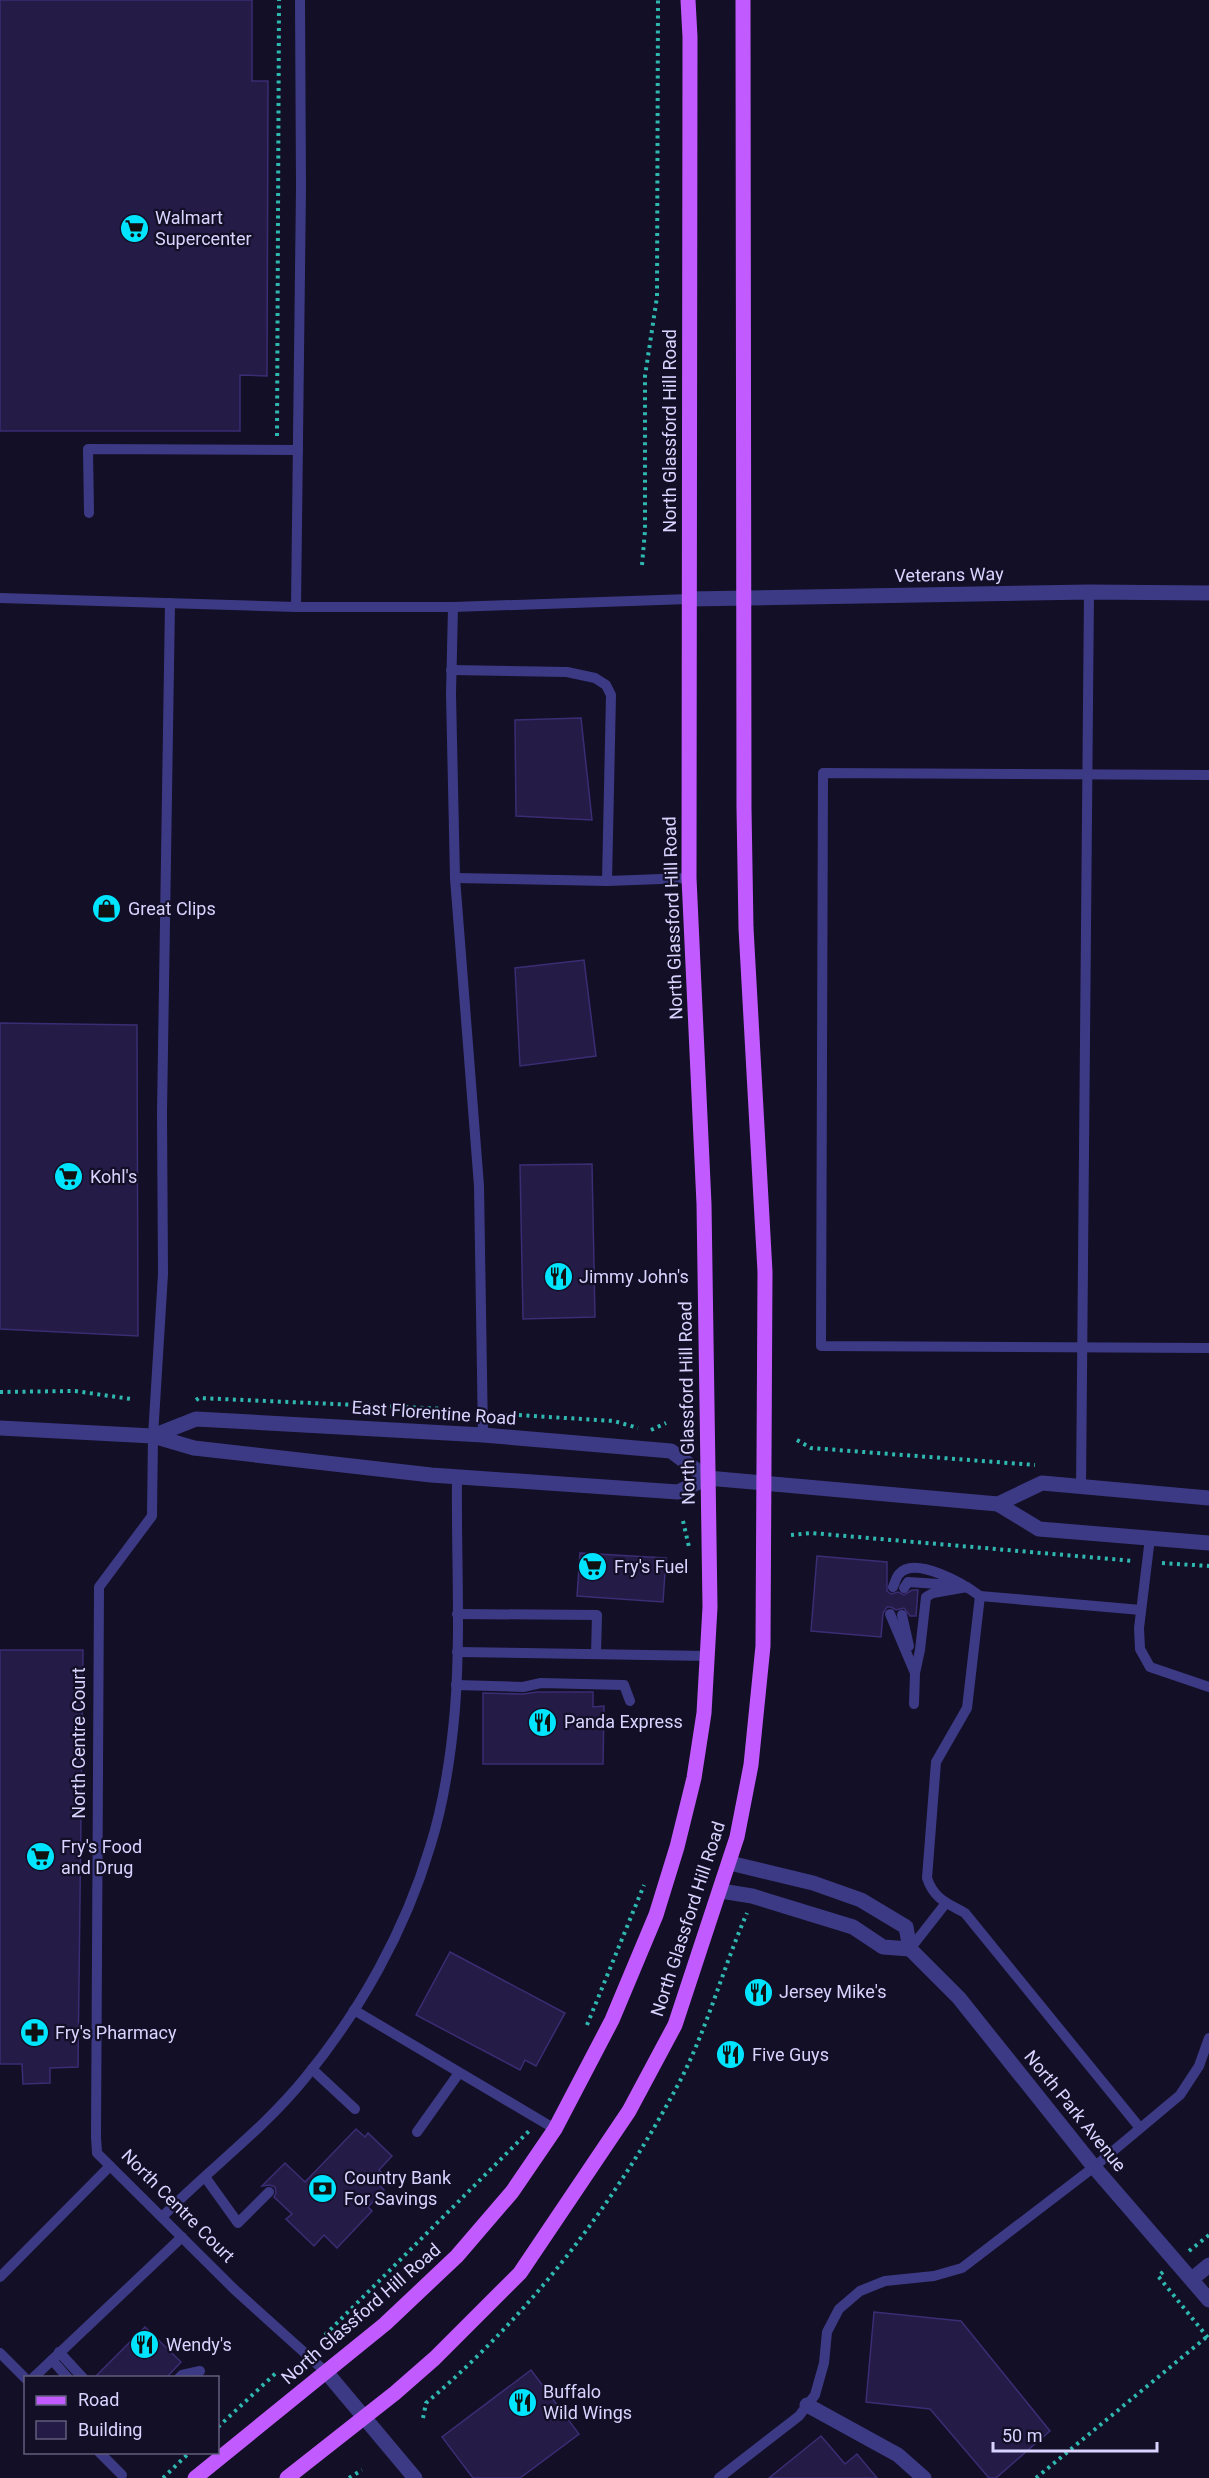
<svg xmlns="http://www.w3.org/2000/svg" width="1209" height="2478" viewBox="0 0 1209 2478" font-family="Roboto,sans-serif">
<rect width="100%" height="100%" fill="#130f26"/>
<g fill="#241b47" stroke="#3b2d73" stroke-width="1.5">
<polygon points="0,0 252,0 252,81 268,81 267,376 240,375 240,431 0,431"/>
<polygon points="581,718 592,820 516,816 515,720"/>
<polygon points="584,960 596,1056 520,1066 515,968"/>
<polygon points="0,1023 137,1025 138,1336 0,1329"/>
<polygon points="592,1164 595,1317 523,1319 520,1165"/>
<polygon points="580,1553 666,1558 663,1602 577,1596"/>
<polygon points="817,1556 887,1562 887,1591 891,1594 898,1592 904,1595 912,1590 918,1590 916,1616 910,1616 904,1608 896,1610 891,1607 887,1607 883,1613 881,1637 811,1631"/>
<polygon points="0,1650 83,1650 78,2067 50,2068 50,2083 23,2084 22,2064 0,2064"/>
<polygon points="537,1692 593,1692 593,1707 604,1706 603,1764 483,1764 483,1693 523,1694"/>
<polygon points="450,1952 565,2013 536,2066 525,2060 520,2070 416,2015"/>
<polygon points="356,2129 365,2137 368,2133 392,2156 379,2170 383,2174 376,2182 384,2190 368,2207 372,2211 337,2248 324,2235 314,2246 286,2219 292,2214 274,2197 276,2193 275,2187 270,2185 262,2186 285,2163 305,2182"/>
<polygon points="874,2312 961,2321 1050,2431 996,2478 989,2478 930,2409 866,2402"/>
<polygon points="145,2327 181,2362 166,2378 94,2378"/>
<polygon points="531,2370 579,2434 520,2478 473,2478 442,2437"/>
<polygon points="821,2436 845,2464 857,2454 877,2478 769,2478"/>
</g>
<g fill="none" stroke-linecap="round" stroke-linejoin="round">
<g stroke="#2fb8b0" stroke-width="4" stroke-dasharray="3 4.5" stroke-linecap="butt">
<polyline points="277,436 279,0"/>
<polyline points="642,565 645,531 645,376 657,297 658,0"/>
<polyline points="0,1392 75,1391 131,1399"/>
<polyline points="196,1400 199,1398 447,1409 454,1413"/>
<polyline points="504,1416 517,1415 614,1421 638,1428"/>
<polyline points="651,1430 666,1423"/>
<polyline points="797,1440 811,1448 1035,1465"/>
<polyline points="683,1521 689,1547"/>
<polyline points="791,1535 811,1533 1134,1561"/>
<polyline points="1162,1563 1209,1566"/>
<polyline points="587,2025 644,1885"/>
<polyline points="1189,2251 1209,2235"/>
<polyline points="1163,2272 1158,2276 1209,2339"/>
<polyline points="325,2335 529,2131"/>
<path d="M423 2418 426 2403C531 2314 617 2201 681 2079 708 2026 723 1968 747 1913"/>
<polyline points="218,2427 277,2372"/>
<polyline points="163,2478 190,2452"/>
<polyline points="349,2478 362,2470"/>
<polyline points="1036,2478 1209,2335"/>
</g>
<g stroke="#3d3a85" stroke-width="10">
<polyline points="89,513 88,449 298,450"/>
<polyline points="0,598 296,607 453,607 689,599"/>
<polyline points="170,603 162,1113 163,1274 153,1436 152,1516 99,1587 96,2137 97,2153 235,2290 327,2373"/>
<polyline points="296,607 301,187 300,0"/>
<polyline points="453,607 451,694 455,878 479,1186 483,1435"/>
<polyline points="451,670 567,672 595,678 606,685 611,695 607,881"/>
<polyline points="1209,775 823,773 821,1346 1209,1348"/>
<polyline points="455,878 607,881 689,878"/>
<polyline points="1081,1487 1089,592"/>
<polyline points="1150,1538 1139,1628 1140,1649 1150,1667 1209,1687"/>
<path d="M893 1587C895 1583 896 1577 899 1574 915 1555 965 1585 980 1596"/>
<polyline points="904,1588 908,1582 954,1585"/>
<polyline points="457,1614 597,1615 596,1654"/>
<polyline points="890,1614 915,1673 914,1704"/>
<polyline points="902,1615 909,1646"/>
<polyline points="457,1652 709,1656"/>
<polyline points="915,1673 920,1650 926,1597 933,1593 967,1587"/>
<polyline points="456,1685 523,1687 541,1683 624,1685 630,1701"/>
<polyline points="910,1949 946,1903"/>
<polyline points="354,2010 555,2129"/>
<polyline points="312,2069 355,2109"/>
<path d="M1140 2128 965 1913C947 1903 934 1899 927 1878L936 1762 967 1708 980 1596 1141 1610"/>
<polyline points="417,2132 459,2073"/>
<polyline points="205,2177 238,2223 269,2192"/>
<path d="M162 2217C208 2170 263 2130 305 2078 360 2011 405 1931 430 1847 444 1803 451 1755 455 1709 461 1632 456 1554 457 1477"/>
<polyline points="0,2277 110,2166"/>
<polyline points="59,2352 83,2378"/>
<polyline points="0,2353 26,2379"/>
<polyline points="52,2360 68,2378"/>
<polyline points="33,2378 182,2237"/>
<polyline points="179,2378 182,2375 200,2371"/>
<polyline points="99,2452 122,2475"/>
<polyline points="719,2478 799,2416 815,2395 824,2363 827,2332 839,2309 860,2291 885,2281 934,2276 962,2268 1094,2167 1180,2095 1199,2066 1209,2038"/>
</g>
<polyline stroke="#3d3a85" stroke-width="15" points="807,2405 898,2455 924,2478"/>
<g stroke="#3d3a85" stroke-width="15">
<polyline points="689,599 1089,592 1209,593"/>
<polyline points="730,1863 813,1883 861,1900 906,1927 910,1949"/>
<polyline points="721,1891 752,1896 853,1927 883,1947 910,1949"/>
<polyline points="910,1949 959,1998 1094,2167 1209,2300"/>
<polyline points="1192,2279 1209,2265"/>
</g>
<g stroke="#3d3a85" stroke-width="15">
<polyline points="0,1428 153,1436 194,1448 431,1475 678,1492 707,1478 998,1504"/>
<polyline points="153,1436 196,1419 483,1435 671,1451 707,1478"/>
<polyline points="1209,1498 1042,1483 998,1504 1039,1529 1209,1543"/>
<polyline points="327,2373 415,2478"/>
</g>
<g stroke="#c25bff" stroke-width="15">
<polyline points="195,2478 385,2324 457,2256 512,2192 555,2129 612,2020 656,1915 677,1847 694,1778 704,1713 710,1607 704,1204 689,878 690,37 688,0"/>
<polyline points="287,2478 395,2393 435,2358 520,2273 629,2111 675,2025 737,1837 751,1765 763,1646 765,1272 746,928 744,808 743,0"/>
</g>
</g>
<defs>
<symbol id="supermarket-disc" viewBox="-11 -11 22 22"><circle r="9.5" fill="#00e5ff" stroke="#130f26"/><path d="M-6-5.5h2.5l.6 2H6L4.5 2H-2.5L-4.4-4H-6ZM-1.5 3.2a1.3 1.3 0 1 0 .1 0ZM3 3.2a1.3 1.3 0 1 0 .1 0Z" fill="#111"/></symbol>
<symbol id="shop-disc" viewBox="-11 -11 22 22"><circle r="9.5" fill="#00e5ff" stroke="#130f26"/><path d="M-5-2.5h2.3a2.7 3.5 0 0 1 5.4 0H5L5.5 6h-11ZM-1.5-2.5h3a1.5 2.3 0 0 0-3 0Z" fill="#111"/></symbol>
<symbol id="restaurant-disc" viewBox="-11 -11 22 22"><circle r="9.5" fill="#00e5ff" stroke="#130f26"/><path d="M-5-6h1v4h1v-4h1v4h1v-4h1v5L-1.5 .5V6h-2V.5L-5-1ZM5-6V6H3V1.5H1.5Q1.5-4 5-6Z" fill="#111"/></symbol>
<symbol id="pharmacy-disc" viewBox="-11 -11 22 22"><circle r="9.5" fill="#00e5ff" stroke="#130f26"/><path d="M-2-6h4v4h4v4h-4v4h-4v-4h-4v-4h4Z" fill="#111"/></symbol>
<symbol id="bank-disc" viewBox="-11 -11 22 22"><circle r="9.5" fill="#00e5ff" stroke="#130f26"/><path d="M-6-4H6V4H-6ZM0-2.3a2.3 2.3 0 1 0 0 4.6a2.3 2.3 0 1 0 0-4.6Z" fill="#111"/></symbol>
</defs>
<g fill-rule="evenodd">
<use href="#supermarket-disc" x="118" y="212" width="33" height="33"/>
<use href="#shop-disc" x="90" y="892" width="33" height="33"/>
<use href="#supermarket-disc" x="52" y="1160" width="33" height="33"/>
<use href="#restaurant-disc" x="542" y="1260" width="33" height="33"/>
<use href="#supermarket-disc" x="576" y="1550" width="33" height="33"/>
<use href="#restaurant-disc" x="526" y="1706" width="33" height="33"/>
<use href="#supermarket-disc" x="24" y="1840" width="33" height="33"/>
<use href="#restaurant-disc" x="742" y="1976" width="33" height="33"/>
<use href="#pharmacy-disc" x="18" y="2016" width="33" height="33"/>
<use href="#restaurant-disc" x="714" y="2038" width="33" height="33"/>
<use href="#bank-disc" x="306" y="2172" width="33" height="33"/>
<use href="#restaurant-disc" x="128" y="2328" width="33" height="33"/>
<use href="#restaurant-disc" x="506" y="2386" width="33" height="33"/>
</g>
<g text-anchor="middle" stroke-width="4.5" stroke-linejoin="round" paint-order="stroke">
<g font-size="18" fill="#d9d4ff" stroke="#130f26" text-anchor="start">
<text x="155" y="224">Walmart<tspan x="155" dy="21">Supercenter</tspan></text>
<text x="128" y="915">Great Clips</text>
<text x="90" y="1183">Kohl's</text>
<text x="579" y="1283">Jimmy John's</text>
<text x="614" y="1573">Fry's Fuel</text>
<text x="564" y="1728">Panda Express</text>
<text x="61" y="1853">Fry's Food<tspan x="61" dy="21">and Drug</tspan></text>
<text x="779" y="1998">Jersey Mike's</text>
<text x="55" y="2039">Fry's Pharmacy</text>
<text x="752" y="2061">Five Guys</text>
<text x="344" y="2184">Country Bank<tspan x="344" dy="21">For Savings</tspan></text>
<text x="166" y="2351">Wendy's</text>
<text x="543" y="2398">Buffalo<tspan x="543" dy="21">Wild Wings</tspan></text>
</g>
<g font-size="18" fill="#d9d4ff" stroke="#130f26">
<text transform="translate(670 431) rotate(-90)" y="6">North Glassford Hill Road</text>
<text transform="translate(949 575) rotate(-1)" y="6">Veterans Way</text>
<text transform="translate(673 918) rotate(-92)" y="6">North Glassford Hill Road</text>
<text transform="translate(687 1403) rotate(-91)" y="6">North Glassford Hill Road</text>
<text transform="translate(434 1413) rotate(4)" y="6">East Florentine Road</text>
<text transform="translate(79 1743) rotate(-90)" y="6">North Centre Court</text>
<text transform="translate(688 1919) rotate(-72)" y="6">North Glassford Hill Road</text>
<text transform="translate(1075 2111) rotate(51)" y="6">North Park Avenue</text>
<text transform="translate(178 2206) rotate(45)" y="6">North Centre Court</text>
<text transform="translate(361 2314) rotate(-41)" y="6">North Glassford Hill Road</text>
</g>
</g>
<rect x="24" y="2376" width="195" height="78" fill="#130f26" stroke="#625e7d" stroke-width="1.5"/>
<rect x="36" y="2396" width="30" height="9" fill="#c25bff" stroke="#625e7d" stroke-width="1.5"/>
<text x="78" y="2406" font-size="18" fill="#d9d4ff">Road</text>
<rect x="36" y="2421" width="30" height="18" fill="#241b47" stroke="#625e7d" stroke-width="1.5"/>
<text x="78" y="2436" font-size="18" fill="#d9d4ff">Building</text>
<path d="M993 2442v9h164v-9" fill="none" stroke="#d9d4ff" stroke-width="3"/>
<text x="1002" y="2442" font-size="18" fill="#d9d4ff" stroke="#130f26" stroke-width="4.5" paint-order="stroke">50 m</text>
</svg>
